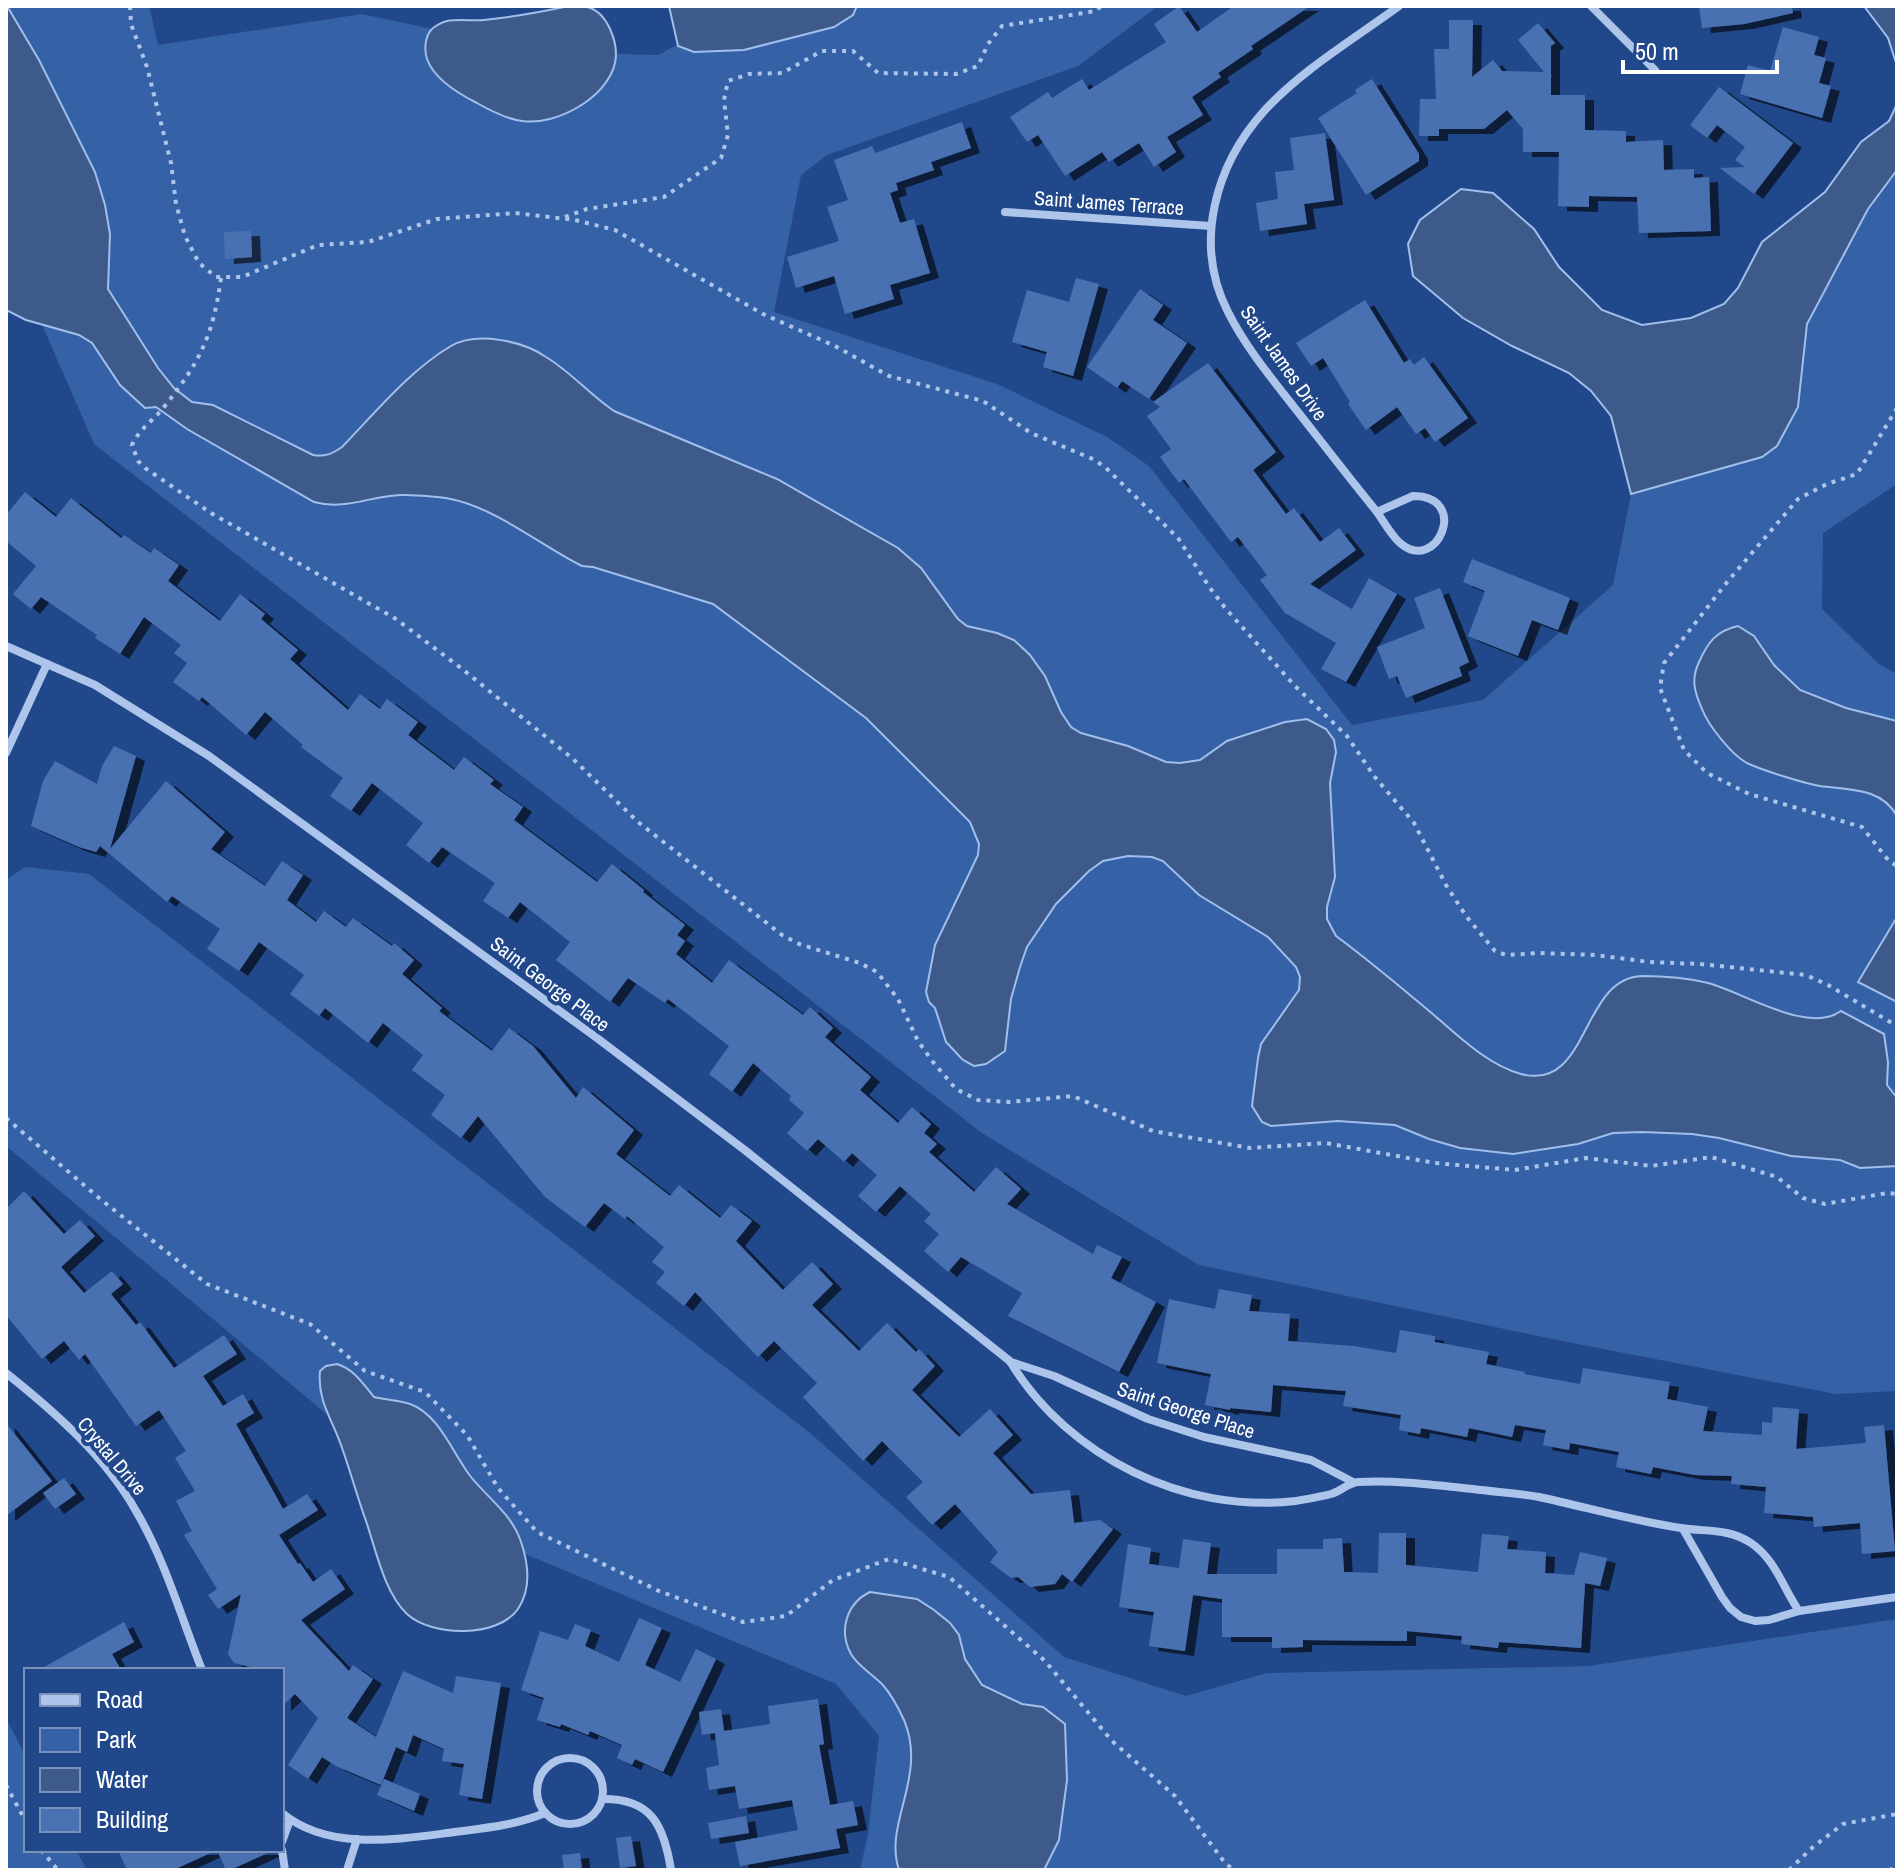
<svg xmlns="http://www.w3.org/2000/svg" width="1903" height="1876" viewBox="0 0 1903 1876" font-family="'Archivo Narrow',sans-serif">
<defs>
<filter id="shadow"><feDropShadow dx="9" dy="5" stdDeviation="0" flood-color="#0009"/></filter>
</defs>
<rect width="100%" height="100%" fill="#21488a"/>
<g fill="#3561a7">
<polygon points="6,6 149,6 158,45 362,14 541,52 658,55 749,6 1158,6 1078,66 827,155 801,175 774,312 997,384 1107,437 1149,466 1352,725 1483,700 1613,585 1631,494 1722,387 1897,120 1897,484 1823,533 1822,609 1879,664 1897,674 1897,1391 1836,1394 1557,1340 1199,1265 982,1133 94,444 30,297"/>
<polygon points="25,867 89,874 810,1433 1064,1657 1186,1696 1267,1673 1589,1666 1897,1619 1897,1870 860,1870 868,1834 879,1736 836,1684 463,1528 6,1146 6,880"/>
<polygon points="6,1719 26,1756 26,1850 76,1850 87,1870 6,1870"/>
</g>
<g fill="#3e5a8a" stroke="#a1bfec" stroke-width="2">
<path d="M7 6 39 60 95 172 105 205 110 234 108 289 158 368 174 388 192 402 213 405 313 455C325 457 332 454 342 447 375 413 410 370 451 346 477 331 523 341 546 357 571 372 590 395 614 411L777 479 898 548 921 568 958 619 967 626 997 633 1014 640 1030 655 1045 676 1061 712 1071 727 1081 733 1128 746 1166 762 1180 763 1200 760 1227 741 1285 722 1307 719 1326 729 1334 740 1336 752 1330 783 1335 877 1327 907V919L1336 936C1370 961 1403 989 1435 1016 1460 1037 1488 1065 1521 1074 1590 1092 1580 978 1642 976 1663 976 1688 978 1708 983 1743 992 1808 1035 1841 1011L1884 1034 1888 1062 1887 1085 1897 1098V1166L1860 1168 1840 1160 1791 1156 1719 1138 1692 1134 1642 1132 1613 1133 1578 1144 1513 1154 1460 1148 1429 1139 1395 1125 1338 1121 1271 1126 1262 1122 1252 1106 1258 1058 1261 1044 1299 990 1300 977 1296 967 1268 937 1199 895 1163 861 1152 857 1128 856 1103 861 1089 871 1056 904 1027 947 1020 967 1011 999 1005 1051 986 1064 974 1066 963 1060 946 1042 935 1008 929 1002 926 992 935 945 978 855 979 844 970 822 866 718 713 604 593 567 582 566C542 546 498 510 455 500 440 496 422 496 406 495 373 494 348 511 314 502L187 429 156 407 145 408 120 385 92 343 79 335 26 320 6 310Z"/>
<path d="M569 6C575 6 582 5 587 7 608 12 619 44 615 63 607 98 556 126 522 121 506 119 491 111 477 103 459 94 434 79 427 59 424 50 425 37 431 30 434 26 443 22 447 21 459 19 472 21 484 20 513 17 541 12 569 6Z"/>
<polygon points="669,6 857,6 853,15 834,27 744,50 694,52 678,46"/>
<polygon points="1864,6 1897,6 1897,66 1888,38"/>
<polygon points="1897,104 1897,170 1868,209 1807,324 1798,407 1777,446 1762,457 1631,494 1611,416 1591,391 1569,373 1512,346 1463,318 1413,276 1408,244 1420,220 1461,189 1493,193 1534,229 1559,267 1602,310 1642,325 1691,318 1724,304 1738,288 1762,242 1825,192 1861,142 1889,121"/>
<path d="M1738 626 1754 636 1774 665 1800 690 1846 708 1897 721V816C1881 787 1848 790 1820 786 1803 783 1765 771 1749 764 1733 757 1708 725 1702 709 1694 691 1691 679 1699 662 1708 642 1716 631 1738 626Z"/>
<polygon points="1897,917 1897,998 1895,1001 1858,982"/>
<path d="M337 1364C354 1369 363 1384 374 1397 386 1400 398 1400 410 1404 439 1414 453 1454 471 1477 487 1497 511 1514 520 1539 528 1561 532 1588 518 1609 498 1638 432 1637 407 1614 384 1592 376 1550 366 1521 357 1496 350 1470 341 1445 332 1419 317 1400 320 1371L326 1366Z"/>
<path d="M870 1592 917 1599 934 1610 950 1623 959 1635 965 1659 982 1685 1022 1704 1043 1707 1065 1724 1067 1780 1059 1840 1044 1870H899C883 1823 928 1777 904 1720 898 1707 892 1695 882 1684 872 1674 858 1666 851 1654 838 1630 847 1603 870 1592Z"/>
</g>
<g fill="#4a71b2" filter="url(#shadow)">
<polygon points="1179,6 1197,32 1234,6 1310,6 1251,46 1253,49 1218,73 1221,77 1192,97 1203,115 1167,137 1176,152 1154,167 1139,143 1109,162 1102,152 1065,176 1038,135 1027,142 1010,117 1048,92 1052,98 1082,79 1089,90 1166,42 1154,24"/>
<polygon points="1699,6 1792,6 1793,13 1744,24 1702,28"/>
<polygon points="1449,20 1473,20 1472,77 1493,60 1502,71 1544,72 1518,40 1538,23 1555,43 1551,46 1551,95 1585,95 1585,130 1626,131 1626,142 1663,140 1664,170 1694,169 1694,178 1709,177 1711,231 1639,233 1637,197 1589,196 1589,207 1558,206 1559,152 1523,152 1523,129 1507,110 1484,129 1439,129 1439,136 1419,136 1420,99 1436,99 1434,49 1449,49"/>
<polygon points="1783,27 1819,37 1814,55 1826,58 1819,83 1831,86 1822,118 1740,94 1748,65 1770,71"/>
<polygon points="1372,79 1419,154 1419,161 1366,195 1318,118 1357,93 1355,90"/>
<polygon points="1719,87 1793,143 1754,194 1720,168 1745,167 1735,160 1745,147 1717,125 1707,138 1690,125"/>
<polygon points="962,122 971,148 931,162 934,170 896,183 898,190 890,193 900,223 914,219 930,273 890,285 894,299 845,314 834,276 796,288 787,257 839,241 827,207 848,200 834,160 872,146 875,153"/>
<polygon points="1325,133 1334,200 1304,204 1307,224 1260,231 1256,203 1278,199 1275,172 1294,170 1290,138"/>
<polygon points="251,231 252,257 225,259 224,232"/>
<polygon points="1076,278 1099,284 1073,376 1043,367 1047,352 1012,342 1027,290 1069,302"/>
<polygon points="1140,289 1163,305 1153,320 1187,343 1149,399 1122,381 1117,388 1087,367"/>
<polygon points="1365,300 1404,363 1410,359 1414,365 1424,357 1468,418 1435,442 1425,428 1416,434 1397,407 1366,430 1348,404 1350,402 1323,358 1311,366 1296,343"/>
<polygon points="1208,363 1276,452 1253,470 1286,514 1294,508 1320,542 1339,528 1356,550 1310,584 1352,609 1369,578 1397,594 1346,682 1321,669 1336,643 1285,613 1260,580 1267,575 1238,537 1231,542 1184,479 1179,483 1160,457 1171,449 1147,416 1160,407 1153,402"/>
<polygon points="25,492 56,517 71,498 121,538 124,535 151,553 154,548 179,565 168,581 220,621 240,594 265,614 261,619 298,650 290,659 348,710 360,694 380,709 387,699 418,722 408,735 454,770 464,757 494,780 490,784 523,807 514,820 597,882 612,864 644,890 643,892 685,925 677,935 685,941 676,954 712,983 729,960 803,1015 810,1007 833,1028 825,1037 871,1077 860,1090 898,1123 912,1107 931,1124 924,1133 937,1144 929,1152 974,1192 996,1167 1021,1189 1007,1204 1093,1254 1097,1245 1122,1257 1111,1278 1156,1302 1119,1372 1008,1316 1022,1293 961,1257 948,1272 924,1251 939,1234 924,1221 931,1214 900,1186 876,1212 858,1196 877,1175 852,1153 844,1162 818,1139 807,1151 787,1133 804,1113 789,1100 791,1096 753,1063 732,1092 709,1074 729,1046 668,999 665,1003 628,978 610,1002 556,960 570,942 520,902 508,918 483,901 495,883 442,847 429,863 406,845 423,823 372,783 351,811 330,796 343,778 301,747 303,745 265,712 246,735 202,697 199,701 173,682 187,663 174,653 181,645 144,617 120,654 95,638 97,635 41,597 31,609 13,594 36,566 6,541 6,515"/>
<polygon points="1472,559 1570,598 1558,630 1532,620 1518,656 1468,636 1485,591 1463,582"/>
<polygon points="1440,588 1469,662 1459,667 1462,676 1406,698 1397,676 1389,679 1377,647 1425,628 1414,598"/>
<polygon points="114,746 136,756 110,849 166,781 225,832 211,849 265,886 282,861 303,875 287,900 316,922 324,911 346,927 353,918 392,946 394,943 414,960 402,974 442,1008 439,1011 492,1051 509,1028 533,1046 576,1098 583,1087 634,1130 616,1154 670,1196 679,1185 720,1218 731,1205 752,1221 736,1241 783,1290 812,1262 833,1284 812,1305 859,1351 887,1323 916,1352 919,1349 935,1366 912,1390 959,1437 990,1409 1013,1435 993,1453 1031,1494 1070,1490 1074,1523 1100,1520 1113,1529 1072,1582 1062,1574 1055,1584 1030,1587 1018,1577 1011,1578 990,1562 998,1552 955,1504 932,1525 906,1497 923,1482 882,1441 863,1461 803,1397 817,1383 774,1341 758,1357 695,1292 684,1306 656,1283 665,1272 652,1262 664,1247 627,1216 625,1219 604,1203 585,1227 545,1197 478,1116 461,1138 431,1115 445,1095 412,1070 423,1055 383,1023 368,1043 325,1008 319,1016 290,994 304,975 259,942 239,971 207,949 220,929 172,896 167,902 100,846 96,852 79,847 31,826 43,781 55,761 97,784 102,766"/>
<polygon points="24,1191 64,1234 80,1220 95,1236 61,1267 84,1293 112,1271 123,1284 111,1294 136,1325 140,1322 174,1368 224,1335 237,1354 203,1376 223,1406 243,1394 254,1413 236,1424 283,1509 307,1494 318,1510 279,1535 298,1564 300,1563 313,1582 331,1569 345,1589 301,1620 349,1671 353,1665 373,1679 347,1718 376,1737 403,1671 453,1693 456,1676 501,1683 482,1799 459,1795 464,1764 442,1761 444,1749 413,1735 407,1752 396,1747 381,1785 336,1766 322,1757 308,1779 288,1765 318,1718 295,1694 282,1706 282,1670 264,1670 234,1663 228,1654 241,1594 218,1609 208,1595 217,1589 184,1535 192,1531 176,1501 195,1491 175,1458 186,1451 159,1410 136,1426 85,1354 79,1360 64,1341 42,1359 6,1315 6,1209"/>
<polygon points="1219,1289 1252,1295 1249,1311 1290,1314 1288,1341 1353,1346 1396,1353 1400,1330 1435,1336 1435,1342 1489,1352 1486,1364 1525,1372 1524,1374 1580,1384 1583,1368 1670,1382 1667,1399 1708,1407 1703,1431 1762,1435 1762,1422 1772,1423 1773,1407 1799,1409 1796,1449 1866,1443 1864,1427 1884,1425 1895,1551 1862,1554 1860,1523 1814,1527 1813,1517 1764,1513 1766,1487 1731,1484 1732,1476 1695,1475 1653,1467 1651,1474 1616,1467 1619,1452 1570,1443 1569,1450 1543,1445 1546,1430 1515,1425 1512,1437 1469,1428 1467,1437 1421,1428 1420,1434 1399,1430 1401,1415 1343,1406 1346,1391 1273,1385 1271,1412 1230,1408 1230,1410 1205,1405 1211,1374 1157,1363 1169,1299 1215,1309"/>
<polygon points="6,1423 52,1481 6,1516"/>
<polygon points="64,1478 76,1494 55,1509 43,1493"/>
<polygon points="1379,1533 1406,1533 1406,1565 1478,1572 1482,1534 1509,1536 1507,1549 1546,1552 1545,1573 1574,1575 1580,1552 1607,1558 1600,1586 1585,1583 1581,1648 1499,1642 1498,1648 1461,1644 1462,1636 1407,1631 1407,1641 1303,1640 1303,1647 1272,1648 1272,1637 1222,1637 1222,1599 1193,1595 1185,1651 1149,1646 1154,1612 1119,1607 1128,1544 1151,1548 1149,1564 1179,1568 1183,1539 1211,1543 1207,1574 1277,1574 1277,1549 1323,1549 1323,1539 1342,1538 1344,1572 1378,1573"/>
<polygon points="639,1618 662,1628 645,1665 680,1682 696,1649 716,1659 663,1772 635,1759 632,1765 617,1758 622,1745 590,1731 588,1735 561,1724 560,1727 537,1720 544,1698 521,1690 540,1631 568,1640 575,1624 591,1630 585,1646 619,1662"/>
<polygon points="124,1622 134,1642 112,1654 121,1670 39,1670"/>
<polygon points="818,1699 824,1744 819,1745 830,1805 853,1801 858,1825 836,1829 840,1848 740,1866 735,1842 798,1830 792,1800 739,1809 735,1786 709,1790 706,1768 719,1765 715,1733 702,1735 699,1712 721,1709 724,1731 770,1724 768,1706"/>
<polygon points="384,1779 420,1794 414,1811 377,1795"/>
<polygon points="746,1816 749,1833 711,1839 708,1823"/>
<polygon points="631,1836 636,1866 620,1868 616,1838"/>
<polygon points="118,1850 217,1850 173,1870 127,1870"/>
<polygon points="217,1850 274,1850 230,1870 226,1870"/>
<polygon points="580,1853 582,1870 564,1870 562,1855"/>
</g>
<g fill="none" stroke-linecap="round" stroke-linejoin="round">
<g stroke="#adc5eb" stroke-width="4" stroke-dasharray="4 6" stroke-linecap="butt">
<polyline points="130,6 131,24 147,67 171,163 176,204 185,236 199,263 216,277 242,277 318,245 368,242 437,219 515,213 575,220 615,230 763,314 835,346 889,376 983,401 1031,433 1095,460 1106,468 1178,538 1210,588 1226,609 1295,686 1347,736 1374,776 1414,823 1446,885 1466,916 1495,951 1506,955 1540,953 1595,955 1649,962 1700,964 1806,975 1828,985 1897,1026"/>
<polyline points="565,217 587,209 664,197 721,158 728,135 724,100 728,81 749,74 782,73 822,51 853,51 878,73 956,74 978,66 988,44 1002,26 1096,11 1101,6"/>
<path d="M221 278C213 336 200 362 164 407 153 421 140 428 132 445L138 461 145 468 211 513 396 619 461 668 572 758 638 822 782 935 799 944 860 963 877 972 898 999 918 1041 933 1062 956 1089 978 1100 1009 1102 1073 1096 1153 1131 1250 1148 1326 1143 1435 1163 1515 1170 1586 1158 1651 1166 1711 1157 1777 1177 1803 1198 1825 1204 1887 1193 1897 1194"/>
<polyline points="1897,408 1857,474 1827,484 1798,499 1728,581 1664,663 1660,688 1684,750 1707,773 1749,794 1862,827 1889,861 1897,866"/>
<polyline points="6,1118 99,1198 207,1284 310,1324 365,1371 425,1392 467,1435 498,1488 537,1532 659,1591 743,1622 786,1616 833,1580 889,1559 949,1577 1045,1661 1112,1741 1175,1796 1225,1863 1234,1870"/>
<polyline points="6,1785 26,1822"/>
<polyline points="41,1850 58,1870"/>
<polyline points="1789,1870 1813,1847 1843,1824 1897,1814"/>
<polyline points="1889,1870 1897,1867"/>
</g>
<g stroke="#adc5eb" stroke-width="8">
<polyline points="1591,6 1655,70"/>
<polyline points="1005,212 1211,226"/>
<path d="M1413 496C1471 496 1437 575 1400 543 1391 535 1384 522 1377 512Z"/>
<path d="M1377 512C1350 479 1324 445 1298 412 1273 380 1246 348 1228 312 1193 244 1215 165 1265 110 1303 69 1354 39 1399 6"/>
<polyline points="6,646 95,685 209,756 597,1038 746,1151 1011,1362 1054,1376 1148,1419 1204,1437 1311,1460 1353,1482"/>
<polyline points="6,753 47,664"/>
<path d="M1011 1363C1069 1457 1185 1514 1295 1501 1307 1499 1320 1497 1331 1494 1341 1491 1348 1483 1358 1482 1397 1480 1435 1485 1473 1489 1495 1492 1517 1493 1539 1497 1586 1507 1633 1521 1681 1528 1706 1532 1728 1528 1751 1543 1776 1560 1783 1588 1799 1611"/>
<path d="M6 1373C55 1412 105 1456 136 1511 165 1560 181 1617 202 1670"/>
<polyline points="1683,1529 1722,1597 1730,1608 1741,1617 1755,1621 1769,1620 1799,1611 1897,1597"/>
<circle cx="570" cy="1791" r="33"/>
<path d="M602 1799C652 1798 664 1826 671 1870"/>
<path d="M282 1813C329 1852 400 1839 455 1832 486 1828 516 1825 545 1813"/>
<polyline points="282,1842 290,1820"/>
<polyline points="282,1850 285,1870"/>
<polyline points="347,1870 357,1839"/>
</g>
</g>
<g text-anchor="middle" stroke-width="8" stroke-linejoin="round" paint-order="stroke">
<g font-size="20" fill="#fff" stroke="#21488a">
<text transform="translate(1109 203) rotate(4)" y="7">Saint James Terrace</text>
<text transform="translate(1284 363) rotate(55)" y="7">Saint James Drive</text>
<text transform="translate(550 984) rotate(37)" y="7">Saint George Place</text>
<text transform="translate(1186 1410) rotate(18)" y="7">Saint George Place</text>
<text transform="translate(112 1456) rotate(50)" y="7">Crystal Drive</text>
</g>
</g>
<rect width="1903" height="1876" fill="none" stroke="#ffffff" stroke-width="16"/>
<rect x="24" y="1668" width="260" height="184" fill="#21488a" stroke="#7a91b9" stroke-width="2"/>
<rect x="40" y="1694" width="40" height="12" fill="#adc5eb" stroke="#7a91b9" stroke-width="2"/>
<text x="96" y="1708" font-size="24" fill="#ffffff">Road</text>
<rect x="40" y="1728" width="40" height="24" fill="#3561a7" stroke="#7a91b9" stroke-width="2"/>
<text x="96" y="1748" font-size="24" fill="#ffffff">Park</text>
<rect x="40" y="1768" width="40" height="24" fill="#3e5a8a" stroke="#7a91b9" stroke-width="2"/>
<text x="96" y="1788" font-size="24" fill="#ffffff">Water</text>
<rect x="40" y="1808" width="40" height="24" fill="#4a71b2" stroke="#7a91b9" stroke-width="2"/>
<text x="96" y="1828" font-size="24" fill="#ffffff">Building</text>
<path d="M1623 60v12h154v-12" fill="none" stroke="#ffffff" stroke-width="4"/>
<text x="1635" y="60" font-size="24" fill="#ffffff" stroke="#21488a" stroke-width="6" paint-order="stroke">50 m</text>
</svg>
